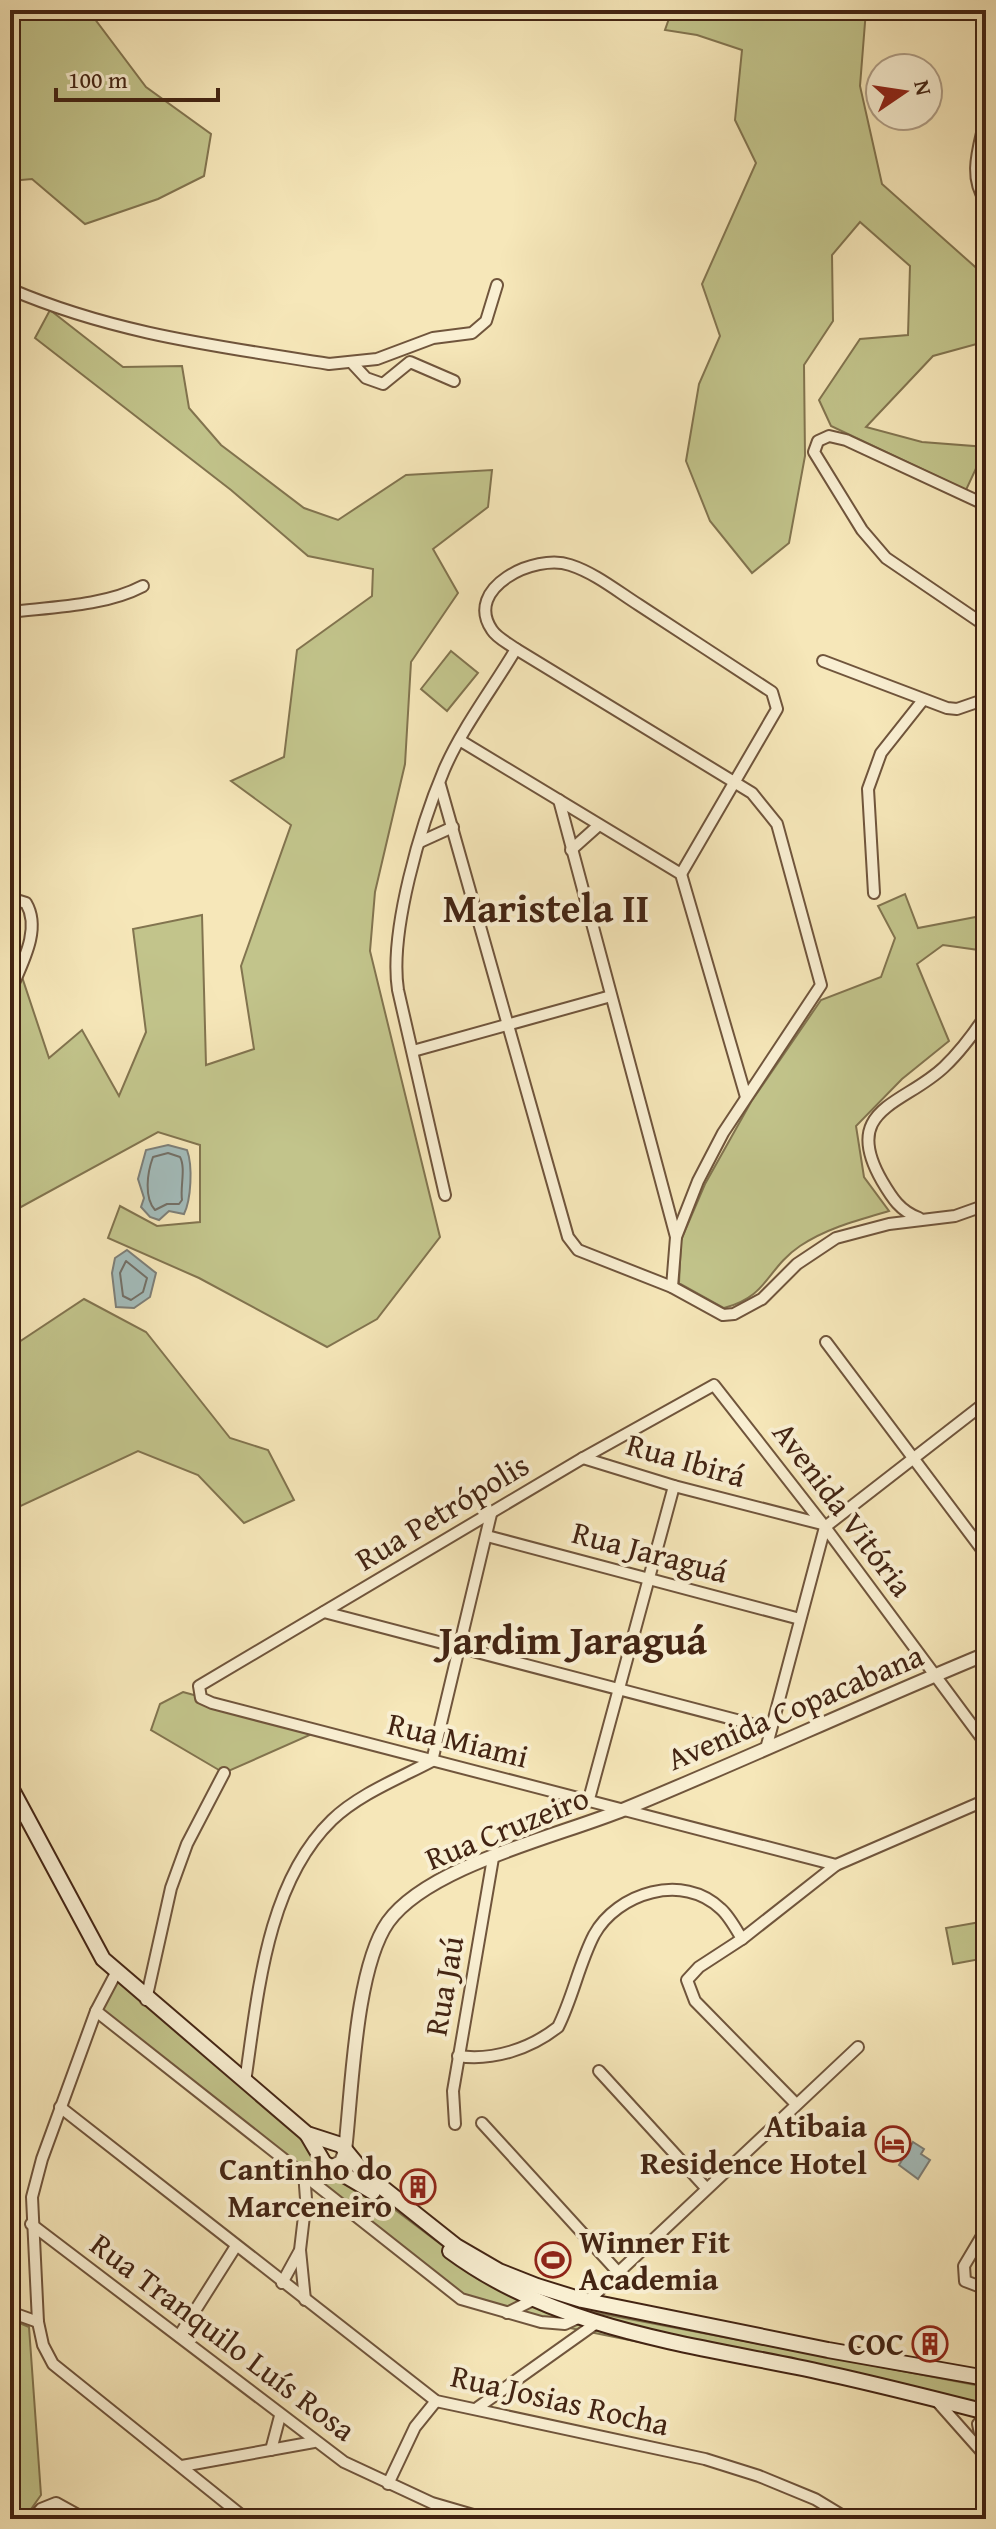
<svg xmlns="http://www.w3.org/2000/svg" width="996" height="2529" viewBox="0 0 996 2529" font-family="'Gentium Book Plus',serif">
<rect width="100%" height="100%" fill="#f6e7b9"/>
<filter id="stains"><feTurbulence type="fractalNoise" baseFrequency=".0025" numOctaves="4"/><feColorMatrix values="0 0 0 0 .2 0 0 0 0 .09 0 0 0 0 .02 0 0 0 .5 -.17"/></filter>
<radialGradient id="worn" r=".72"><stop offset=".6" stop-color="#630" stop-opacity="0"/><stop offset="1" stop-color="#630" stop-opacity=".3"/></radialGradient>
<g fill="#c2c48b" stroke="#82744f" stroke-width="2">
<polygon points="10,10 88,10 146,87 211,134 204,176 158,199 85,224 32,179 10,181"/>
<polygon points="672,10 866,10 860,86 882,184 982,273 984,342 933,356 866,427 922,442 986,447 966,490 831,426 819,400 860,339 908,335 910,266 860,222 832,255 833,321 804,365 805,456 789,543 752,573 710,521 686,461 699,384 720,336 702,284 756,163 735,120 742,50 697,35 665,30"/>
<polygon points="50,310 123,367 182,366 189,408 221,445 304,508 338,520 406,475 492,470 488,507 433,549 458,593 411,662 405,764 375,892 370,951 440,1237 377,1319 327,1347 199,1278 108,1238 120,1206 157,1226 200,1222 200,1145 158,1132 10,1213 10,1007 22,977 49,1058 82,1030 119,1096 146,1032 133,929 202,915 206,1065 254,1049 241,966 291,825 231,781 284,757 297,650 372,596 373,569 308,556 231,490 35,338"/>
<polygon points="451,651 478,673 447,711 421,689"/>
<path d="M905 894 918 928 986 915V951L943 945 917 964 949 1041 902 1079 856 1126 864 1177 889 1211C858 1220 827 1228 800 1246 766 1269 769 1296 724 1308L679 1283 681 1240 705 1184 751 1102 821 1000 881 977 895 938 878 906Z"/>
<polygon points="84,1299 146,1332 230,1438 268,1450 294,1500 244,1523 198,1475 138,1451 10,1511 10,1348"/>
<polygon points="183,1692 321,1730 224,1773 151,1730 160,1704"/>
<polygon points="986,1921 986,1958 953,1964 946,1928"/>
<polygon points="116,1976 314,2143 322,2160 345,2172 451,2252 492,2279 577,2309 986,2387 986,2412 560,2326 462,2298 99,2009"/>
<polygon points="10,2319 29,2327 41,2495 24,2519 10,2519"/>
</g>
<g fill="#a3bcbb" stroke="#7d7f78" stroke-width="2">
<path d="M168 1145 187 1150C193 1166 191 1200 184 1214L169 1211 159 1220 150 1217 141 1207 144 1198 138 1179 146 1150Z"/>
<polygon points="127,1250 156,1273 150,1297 134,1308 116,1307 112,1273 115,1258"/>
<polygon points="913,2142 924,2149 921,2154 930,2160 918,2179 899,2165"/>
</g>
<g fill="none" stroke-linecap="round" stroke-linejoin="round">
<g stroke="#737067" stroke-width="2">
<path d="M168 1153 180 1157C186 1168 180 1187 182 1200L179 1204H167L155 1210C144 1198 147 1173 153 1157Z"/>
<polygon points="126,1261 147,1278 143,1292 131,1300 123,1296 120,1273"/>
</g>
<defs>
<g id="minor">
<path d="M986 115C980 146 967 175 986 202"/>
<path d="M10 289C115 334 217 346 329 364L377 359 433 338 472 333 486 321 497 285"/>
<polyline points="353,364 366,378 383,384 410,362 454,381"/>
<polyline points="986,505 846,440 829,436 818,441 814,452 862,530 886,558 986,626"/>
<path d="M10 612C53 607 105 606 143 586"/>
<polyline points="823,661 947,708 957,709 986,699"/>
<polyline points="461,741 681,874 746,1097"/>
<polyline points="440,785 568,1237 578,1250 672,1287 723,1315 734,1314 762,1299 797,1264 836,1238 889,1224 955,1216 986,1205"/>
<polyline points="559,800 676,1237"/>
<polyline points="420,842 453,827"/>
<polyline points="571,850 599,825"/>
<polyline points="874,893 868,789 881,753 923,700"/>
<path d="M10 898 26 903C42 930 21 965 10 992"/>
<polyline points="413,1051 611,996"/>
<path d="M445 1195 398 990C389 932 421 824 444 770 462 728 493 688 516 649"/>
<path d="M919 1218C900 1211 892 1198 882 1181 840 1108 904 1105 944 1067 960 1052 974 1033 986 1015"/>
<path d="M672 1287 676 1237 698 1181 723 1133 821 985 777 824 752 793 734 782 516 649C508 643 497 638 492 630 463 588 535 553 570 565 595 573 617 591 639 605 683 634 728 663 772 692L777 709 681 874"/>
<polyline points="826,1342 986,1555"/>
<polyline points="583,1458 674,1486 822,1524"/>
<polyline points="487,1536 800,1619"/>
<polyline points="324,1612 771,1729"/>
<polyline points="986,1744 825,1527 714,1385 583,1458 199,1686 201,1698 212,1703 836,1865 986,1800"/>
<polyline points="767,1745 825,1527 986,1402"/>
<polyline points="589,1799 674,1486"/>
<polyline points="116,1973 96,2011 42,2159 32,2197 38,2322 43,2345 53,2364 246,2519"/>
<polyline points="146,2000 171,1888 187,1844 224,1773"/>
<polyline points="96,2011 461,2299 541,2322 565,2324 578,2318"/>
<path d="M458 2056C493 2061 530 2049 558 2027 573 1997 579 1964 594 1935 617 1893 683 1872 721 1909 729 1916 736 1929 742 1939"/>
<polyline points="599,2071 706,2188"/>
<path d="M245 2082C258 1995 266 1884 332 1820 359 1794 400 1778 432 1761L491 1514"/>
<polyline points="796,2104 695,2001 687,1980 699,1967 742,1939 836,1865"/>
<polyline points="60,2107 436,2401 705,2459 759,2476 815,2499 848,2519"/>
<polyline points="482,2123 617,2271"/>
<polyline points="455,2124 453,2091 493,1858"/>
<polyline points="304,2172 306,2199 300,2250 305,2300"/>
<polyline points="31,2224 344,2462 432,2503 487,2519"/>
<polyline points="986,2229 964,2266 965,2281 986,2289"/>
<polyline points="282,2283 299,2252"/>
<polyline points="588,2301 858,2047"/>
<polyline points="10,2312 38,2322"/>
<polyline points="507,2313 533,2300"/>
<polyline points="179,2336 236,2246"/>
<polyline points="935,2399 982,2452"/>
<polyline points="477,2408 595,2324"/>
<polyline points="986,2416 978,2424 986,2461"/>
<polyline points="271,2450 280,2416"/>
<polyline points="182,2466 314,2442"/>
<polyline points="388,2484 415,2427 436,2401"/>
<polyline points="32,2519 41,2509 56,2503 85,2519"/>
</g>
<path id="tertiary" d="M332 2166 341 2162 345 2151C352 2091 355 1969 388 1922 429 1865 560 1836 625 1809 746 1759 865 1704 986 1654"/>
<g id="secondary">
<polyline points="10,1786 103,1959 307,2134 341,2145 364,2173 456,2246 499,2271 537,2286 582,2300 828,2350 986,2378"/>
<polyline points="307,2134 324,2163 373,2192"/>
<path d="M450 2251C553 2327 675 2342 797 2367 861 2380 923 2396 986 2412"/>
</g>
</defs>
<use href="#minor" stroke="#70553c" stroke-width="14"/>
<use href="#tertiary" stroke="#70553c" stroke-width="16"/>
<use href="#secondary" stroke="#432413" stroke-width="18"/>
<use href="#minor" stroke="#f9efd2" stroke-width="10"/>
<use href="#tertiary" stroke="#f9efd2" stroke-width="12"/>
<use href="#secondary" stroke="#f9efd2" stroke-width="14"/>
</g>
<defs>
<symbol id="hotel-ring" viewBox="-11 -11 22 22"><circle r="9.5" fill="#f9efd2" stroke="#8f2418" stroke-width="1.5"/><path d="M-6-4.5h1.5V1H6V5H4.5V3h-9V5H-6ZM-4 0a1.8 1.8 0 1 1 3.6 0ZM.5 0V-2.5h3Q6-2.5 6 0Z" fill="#8f2418"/></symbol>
<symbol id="building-ring" viewBox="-11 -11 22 22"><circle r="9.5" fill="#f9efd2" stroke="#8f2418" stroke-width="1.5"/><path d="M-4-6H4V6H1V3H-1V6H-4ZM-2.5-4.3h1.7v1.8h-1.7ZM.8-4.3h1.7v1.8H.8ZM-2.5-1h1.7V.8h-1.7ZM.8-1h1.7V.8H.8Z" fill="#8f2418"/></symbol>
<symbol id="stadium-ring" viewBox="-11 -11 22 22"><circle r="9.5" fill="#f9efd2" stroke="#8f2418" stroke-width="1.5"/><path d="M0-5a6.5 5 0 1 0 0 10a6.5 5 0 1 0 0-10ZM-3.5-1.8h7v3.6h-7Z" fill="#8f2418"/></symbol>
</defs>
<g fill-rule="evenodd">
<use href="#hotel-ring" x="873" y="2124" width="40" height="40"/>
<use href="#building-ring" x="398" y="2167" width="40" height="40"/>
<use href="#stadium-ring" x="533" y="2240" width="40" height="40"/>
<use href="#building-ring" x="910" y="2324" width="40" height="40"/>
</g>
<g text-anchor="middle" stroke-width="8" stroke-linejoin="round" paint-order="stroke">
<g font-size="32" fill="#432413" stroke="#f9efd2">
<text transform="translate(686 1460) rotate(16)" y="11">Rua Ibirá</text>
<text transform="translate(843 1509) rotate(53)" y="11">Avenida Vitória</text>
<text transform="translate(442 1512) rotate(-31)" y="11">Rua Petrópolis</text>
<text transform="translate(650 1552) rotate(15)" y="11">Rua Jaraguá</text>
<text transform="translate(795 1707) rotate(-23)" y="11">Avenida Copacabana</text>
<text transform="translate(458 1740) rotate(14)" y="11">Rua Miami</text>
<text transform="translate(507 1828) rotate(-22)" y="11">Rua Cruzeiro</text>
<text transform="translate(444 1986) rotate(-80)" y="11">Rua Jaú</text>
<text transform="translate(223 2337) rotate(37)" y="11">Rua Tranquilo Luís Rosa</text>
<text transform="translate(560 2400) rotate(13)" y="11">Rua Josias Rocha</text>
</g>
<g font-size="32" font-weight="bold" fill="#432413" stroke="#f9efd2" text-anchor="end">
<text x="867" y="2137">Atibaia<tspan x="867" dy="37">Residence Hotel</tspan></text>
<text x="392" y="2180">Cantinho do<tspan x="392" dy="37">Marceneiro</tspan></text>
<text x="579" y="2253" text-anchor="start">Winner Fit<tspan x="579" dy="37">Academia</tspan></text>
<text x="904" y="2355">COC</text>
</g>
<g font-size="40" font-weight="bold" fill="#432413" stroke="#f9efd2">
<text x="546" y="922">Maristela II</text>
<text x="573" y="1654">Jardim Jaraguá</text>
</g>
</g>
<rect width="996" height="2529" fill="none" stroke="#f6e7b9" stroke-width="40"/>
<rect x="12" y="12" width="972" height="2505" fill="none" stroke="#432413" stroke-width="4"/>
<rect x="20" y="20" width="956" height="2489" fill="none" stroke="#432413" stroke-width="2"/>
<g transform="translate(904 92) rotate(77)"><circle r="38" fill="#f9efd2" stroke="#b09e86" stroke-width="2"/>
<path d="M0-6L14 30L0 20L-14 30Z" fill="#8f2418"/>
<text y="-12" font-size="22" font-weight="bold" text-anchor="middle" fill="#432413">N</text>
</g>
<path d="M56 88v12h162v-12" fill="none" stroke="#432413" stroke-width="4"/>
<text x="68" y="88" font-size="24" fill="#432413" stroke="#f9efd2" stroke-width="6" paint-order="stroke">100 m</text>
<rect width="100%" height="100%" filter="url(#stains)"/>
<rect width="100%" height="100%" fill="url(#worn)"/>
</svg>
